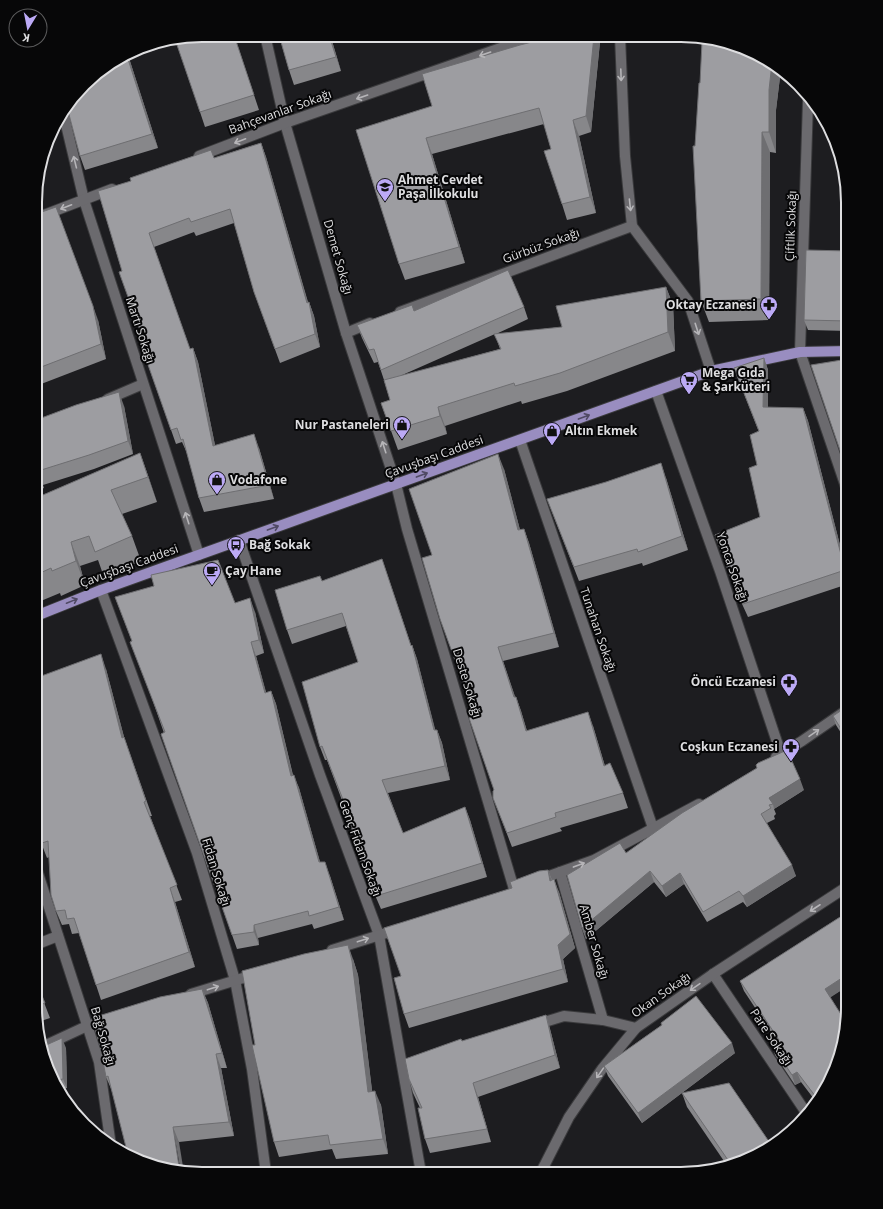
<svg xmlns="http://www.w3.org/2000/svg" width="883" height="1209" viewBox="0 0 883 1209" font-family="'Open Sans',sans-serif">
<rect width="100%" height="100%" fill="#1d1d20"/>
<g fill="none" stroke-linecap="round" stroke-linejoin="round">
<defs>
<g id="pedestrian">
<polyline points="808,101 800,352 848,493"/>
<polyline points="520,440 653,828"/>
</g>
<g id="minor">
<polyline points="265,35 285,123 346,333 396,484 407,529 514,889"/>
<polyline points="620,36 625,156 632,226 688,301 711,371"/>
<polyline points="63,112 84,200 199,555"/>
<polyline points="199,156 285,123 535,36"/>
<polyline points="36,218 112,189"/>
<polyline points="400,312 632,226"/>
<polyline points="346,333 370,323"/>
<polyline points="656,391 720,571 781,754"/>
<polyline points="108,399 143,384"/>
<polyline points="239,540 320,775 379,935 421,1173"/>
<polyline points="101,590 197,853 235,980 252,1069 266,1173"/>
<polyline points="776,757 802,741 844,712"/>
<polyline points="35,864 99,1062 111,1146"/>
<polyline points="560,872 603,1020"/>
<polyline points="538,880 594,860 699,804"/>
<polyline points="35,945 58,936"/>
<polyline points="332,950 399,929"/>
<polyline points="713,974 807,1114"/>
<polyline points="191,994 256,974"/>
<polyline points="535,1025 564,1016 603,1020 636,1028"/>
<polyline points="44,1046 87,1026 107,1020"/>
<polyline points="540,1174 569,1117 602,1069 636,1028 713,974 848,886"/>
</g>
<polyline id="primary" points="36,616 101,590 711,371 800,352 848,351"/>
</defs>
<use href="#pedestrian" stroke="#3b3b3d" stroke-width="12"/>
<use href="#minor" stroke="#3b3b3d" stroke-width="12"/>
<use href="#primary" stroke="#3b3b3d" stroke-width="12"/>
<use href="#pedestrian" stroke="#6b6a6e" stroke-width="10"/>
<use href="#minor" stroke="#6b6a6e" stroke-width="10"/>
<use href="#primary" stroke="#998dc0" stroke-width="10"/>
</g>
<g fill="#87878a" fill-rule="evenodd">
<polygon points="202,35 234,35 259,110 205,127 200,112"/>
<polygon points="279,35 370,35 332,41 341,71 294,85 289,70"/>
<polygon points="594,36 598,36 600,42 591,132 579,136 596,213 567,220 562,204 551,149 544,124 432,154 465,263 405,280 399,264 432,106"/>
<polygon points="656,36 688,36 688,42 658,41"/>
<polygon points="731,48 745,48 781,69 776,110 776,153 770,152 769,320 709,322 701,301 695,146 700,83"/>
<polygon points="128,55 158,148 85,170 80,156 67,108 66,107 92,76"/>
<polygon points="261,143 266,157 308,302 309,302 314,316 320,347 280,363 254,292 234,223 196,236 194,232 154,247 190,349 193,348 198,362 215,445 259,448 274,499 204,512 199,498 187,453 182,442 176,444 146,359 150,358 122,271 98,191 214,158"/>
<polygon points="848,251 848,331 808,330 804,320"/>
<path d="M666 287 673 305 675 351 567 391 522 404 521 401 445 426 447 434 398 450 381 403 390 400 384 380 378 362 374 363 362 338 357 325 414 311 524 307 528 319 496 334 562 327ZM495 334 500 349 400 376Z"/>
<polygon points="36,317 98,320 106,359 36,386"/>
<polygon points="764,358 768,370 768,408 803,408 808,421 848,576 848,584 748,617 732,582 715,535 760,517 757,465 759,432 734,368"/>
<polygon points="124,406 133,454 94,469 43,485 44,488 36,491 36,420"/>
<polygon points="140,453 157,502 122,514 132,536 141,561 104,577 98,560 80,566 85,585 61,596 60,593 36,603 36,498"/>
<polygon points="504,469 520,530 524,529 529,543 559,647 503,661 515,697 516,697 521,711 527,731 593,726 605,766 623,793 628,808 560,828 562,831 512,847 493,798 494,790 432,555"/>
<polygon points="666,478 688,550 643,566 642,563 579,581 547,499"/>
<polygon points="382,559 411,645 412,645 417,659 435,730 437,730 442,743 450,780 388,793 403,833 465,807 470,820 487,877 381,909 362,865 357,852 359,851 343,803 327,760 325,760 320,747 358,662 346,626 292,644 287,630 322,581"/>
<polygon points="115,597 235,603 255,612 264,653 256,656 266,693 271,691 276,704 293,775 299,788 320,862 330,876 344,920 314,929 312,924 258,938 259,945 237,949 161,734 164,733 132,641"/>
<polygon points="106,669 124,737 152,816 150,816 182,900 175,902 195,967 101,1000 79,933 72,934 69,924 62,925 56,911 49,857 47,858 35,827 36,678"/>
<polygon points="848,706 848,744 836,725 833,716"/>
<polygon points="804,790 774,809 776,814 774,816 775,819 767,823 796,876 747,907 743,902 707,922 684,884 666,897 654,882 586,939 582,928 626,853"/>
<polygon points="548,870 552,880 559,892 575,948 563,959 568,982 409,1028 404,1014 512,888"/>
<polygon points="848,912 848,986 830,997 820,1100 817,1103 801,1082 795,1085 775,1055 772,1045 777,1041 744,991 740,981"/>
<polygon points="353,959 358,975 372,1091 381,1105 388,1154 336,1159 332,1149 279,1157 274,1142 255,1045"/>
<polygon points="35,979 50,1018 38,1022 35,1007"/>
<polygon points="202,989 208,1003 227,1068 221,1068 234,1136 179,1142 112,1091 106,1077"/>
<polygon points="546,1015 550,1029 560,1068 478,1097 491,1142 430,1153 425,1139 420,1108 413,1093 409,1079 462,1041"/>
<polygon points="661,1023 735,1053 642,1123 608,1076 604,1066 662,1025"/>
<polygon points="66,1048 67,1088 60,1090 52,1081"/>
<polygon points="682,1093 755,1157 726,1164 687,1107"/>
</g>
<g fill="#6e6e71">
<polygon points="329,35 330,35 332,41 341,71 336,57"/>
<polygon points="594,36 598,36 600,42 591,132 586,116"/>
<polygon points="686,36 688,36 688,42"/>
<polygon points="128,55 158,148 152,134 127,56"/>
<polygon points="772,63 781,69 776,110 776,153 769,132 769,90"/>
<polygon points="573,120 579,136 596,213 590,197"/>
<polygon points="762,132 770,152 769,320 761,299"/>
<polygon points="426,138 432,154 465,263 459,247"/>
<polygon points="261,143 266,157 311,314 309,302 314,316 320,347 315,334"/>
<polygon points="666,287 673,305 675,351 668,332"/>
<polygon points="93,306 98,320 106,359 101,344"/>
<polygon points="193,348 198,362 218,460 213,446"/>
<polygon points="764,358 768,370 768,420 763,407"/>
<polygon points="119,392 124,406 133,454 128,441"/>
<polygon points="438,407 445,426 447,434 440,416"/>
<polygon points="803,408 808,421 848,576 848,578 845,570"/>
<polygon points="254,434 259,448 274,499 269,485"/>
<polygon points="140,453 149,478 157,502 148,477"/>
<polygon points="498,454 504,469 524,545 518,530"/>
<polygon points="661,463 666,478 688,550 682,536"/>
<polygon points="524,529 529,543 559,647 554,633"/>
<polygon points="71,542 80,566 85,585 76,561"/>
<polygon points="382,559 415,658 412,645 417,659 439,744 434,730 411,646"/>
<polygon points="250,598 255,612 264,653 259,640"/>
<polygon points="251,642 256,656 270,706 265,693"/>
<polygon points="498,647 503,661 520,711 514,697"/>
<polygon points="101,654 106,669 128,752 122,738"/>
<polygon points="271,691 276,704 296,789 291,776"/>
<polygon points="516,697 521,711 531,745 526,731"/>
<polygon points="588,712 593,726 609,780 604,766"/>
<polygon points="437,730 442,743 450,780 445,766"/>
<polygon points="294,775 299,788 324,876 319,862"/>
<polygon points="800,779 804,790 774,809 773,804 769,798"/>
<polygon points="465,807 470,820 487,877 482,863"/>
<polygon points="325,862 330,876 344,920 339,907"/>
<polygon points="792,865 796,876 747,907 743,896"/>
<polygon points="548,870 553,884 550,881"/>
<polygon points="650,871 654,882 586,939 582,928"/>
<polygon points="680,873 684,884 666,897 662,886"/>
<polygon points="554,879 559,892 575,948 563,959 568,982 563,969 558,945"/>
<polygon points="170,888 175,902 195,967 189,952"/>
<polygon points="254,925 258,938 259,945 254,932"/>
<polygon points="348,945 353,959 358,975 374,1106 368,1092"/>
<polygon points="848,974 848,986 828,999 825,989"/>
<polygon points="202,989 208,1003 227,1068 222,1053"/>
<polygon points="546,1015 550,1029 560,1068 555,1055"/>
<polygon points="62,1038 66,1048 67,1088 63,1079"/>
<polygon points="843,1042 840,1056 836,1046"/>
<polygon points="732,1043 735,1053 642,1123 638,1113"/>
<polygon points="216,1054 221,1068 234,1136 229,1122"/>
<polygon points="797,1072 801,1082 795,1085 792,1075"/>
<polygon points="473,1083 478,1097 491,1142 487,1129"/>
<polygon points="375,1091 381,1105 388,1154 383,1139"/>
<polygon points="173,1127 179,1142 184,1173 181,1173"/>
</g>
<g fill="#9d9da1" stroke="#6e6e71">
<polygon points="202,35 234,35 254,95 200,112 176,42 192,37"/>
<polygon points="279,35 329,35 336,57 289,70"/>
<polygon points="556,36 594,36 586,116 573,120 590,197 562,204 544,151 551,149 539,108 426,138 459,247 399,264 356,130 432,106 422,74 520,45"/>
<polygon points="702,42 731,48 732,44 745,48 772,63 769,90 769,132 762,132 761,299 701,301 693,146 695,146 699,83 700,83"/>
<polygon points="127,56 152,134 80,156 67,107 92,76"/>
<polygon points="261,143 307,303 309,302 315,334 275,349 254,292 230,209 191,222 189,218 149,233 190,349 193,348 213,446 254,434 269,485 199,498 183,439 181,440 177,428 171,430 146,359 150,358 119,272 122,271 98,191 131,181 130,178 211,150 214,158"/>
<polygon points="56,207 93,306 101,344 36,369 36,317 39,316 36,307 36,214"/>
<polygon points="806,250 848,251 848,321 804,320"/>
<polygon points="508,270 524,307 381,370 374,349 369,350 357,325 412,305 414,311"/>
<polygon points="666,287 668,332 560,373 515,386 514,383 438,407 440,416 391,431 381,403 390,400 384,380 501,349 494,334 562,327 556,306"/>
<polygon points="764,358 763,407 803,408 845,570 743,604 728,569 715,535 760,517 749,468 757,465 750,435 759,431 734,368"/>
<polygon points="848,359 848,471 846,468 811,365"/>
<polygon points="119,392 128,441 89,455 38,471 39,474 36,475 36,420 76,405"/>
<polygon points="140,453 148,477 111,490 132,536 95,552 89,536 71,542 76,561 52,571 51,568 36,575 36,498"/>
<polygon points="498,454 518,530 524,529 554,633 498,647 514,697 516,697 526,731 588,712 604,766 610,763 623,793 555,813 556,817 507,833 493,798 493,791 494,790 469,718 475,715 440,619 422,558 432,555 409,489"/>
<polygon points="661,463 682,536 638,552 637,549 574,567 547,499 606,482"/>
<polygon points="382,559 411,646 412,645 434,730 437,730 445,766 382,780 403,833 465,807 482,863 376,896 357,852 359,851 342,797 322,746 320,747 302,682 358,662 342,613 287,630 275,590 320,576 322,581"/>
<polygon points="218,560 235,603 250,598 259,640 251,642 265,693 271,691 291,776 294,775 319,862 325,862 339,907 309,916 308,911 254,925 254,932 232,935 161,734 165,732 130,642 132,641 115,597 154,586 151,575"/>
<polygon points="101,654 122,738 124,737 146,801 144,802 177,885 170,888 189,952 96,985 74,918 67,919 65,910 56,911 51,895 48,841 42,843 35,826 36,678"/>
<polygon points="848,706 848,740 833,716"/>
<polygon points="787,750 800,779 769,798 773,804 769,805 771,808 761,814 792,865 743,896 739,891 703,912 680,873 662,886 650,871 582,928 567,875 620,843 626,853 682,813 757,768 756,765 758,763"/>
<polygon points="548,870 550,881 554,879 570,934 558,945 563,969 404,1014 394,978 401,976 384,928 512,888 510,882 539,871"/>
<polygon points="848,912 848,974 825,989 842,1016 848,1012 848,1018 843,1042 836,1046 841,1053 839,1061 819,1101 797,1072 792,1075 772,1045 779,1040 740,981"/>
<polygon points="348,945 352,961 368,1092 375,1091 383,1139 330,1145 328,1135 274,1142 252,1045 255,1045 242,971 304,954"/>
<polygon points="35,979 45,1003 35,1007"/>
<polygon points="202,989 222,1053 216,1054 229,1122 173,1127 180,1173 138,1161 128,1155 108,1076 106,1077 100,1046 92,1018 160,997"/>
<polygon points="696,996 732,1043 638,1113 604,1066 662,1025 661,1023"/>
<polygon points="546,1015 555,1055 473,1083 487,1129 425,1139 418,1108 422,1108 409,1079 405,1059 461,1039 462,1041"/>
<polygon points="62,1038 63,1079 52,1081 44,1046"/>
<polygon points="729,1083 772,1146 755,1157 730,1163 682,1093"/>
</g>
<defs><path id="oneway-shaft" d="M-6 0H5M1.5-3L5.5 0L1.5 3" fill="none" stroke-width="1.6" stroke-linecap="round" stroke-linejoin="round"/></defs>
<g stroke="#b6b5b8">
<use href="#oneway-shaft" transform="translate(485 54) rotate(161)"/>
<use href="#oneway-shaft" transform="translate(621 75) rotate(88)"/>
<use href="#oneway-shaft" transform="translate(362 97) rotate(161)"/>
<use href="#oneway-shaft" transform="translate(240 141) rotate(159)"/>
<use href="#oneway-shaft" transform="translate(75 162) rotate(-104)"/>
<use href="#oneway-shaft" transform="translate(630 205) rotate(84)"/>
<use href="#oneway-shaft" transform="translate(66 207) rotate(159)"/>
<use href="#oneway-shaft" transform="translate(697 329) rotate(72)"/>
<use href="#oneway-shaft" transform="translate(384 447) rotate(-108)"/>
<use href="#oneway-shaft" transform="translate(187 518) rotate(-108)"/>
<use href="#oneway-shaft" transform="translate(814 733) rotate(-35)"/>
<use href="#oneway-shaft" transform="translate(579 865) rotate(-20)"/>
<use href="#oneway-shaft" transform="translate(815 908) rotate(147)"/>
<use href="#oneway-shaft" transform="translate(363 940) rotate(-18)"/>
<use href="#oneway-shaft" transform="translate(695 987) rotate(145)"/>
<use href="#oneway-shaft" transform="translate(213 988) rotate(-18)"/>
<use href="#oneway-shaft" transform="translate(600 1073) rotate(125)"/>
</g>
<g stroke="#504a64">
<use href="#oneway-shaft" transform="translate(584 417) rotate(-20)"/>
<use href="#oneway-shaft" transform="translate(422 475) rotate(-20)"/>
<use href="#oneway-shaft" transform="translate(273 528) rotate(-20)"/>
<use href="#oneway-shaft" transform="translate(72 601) rotate(-22)"/>
</g>
<defs>
<symbol id="school-pin" viewBox="-11 -11 22 30"><path d="M0 17L-7.5 6A9.5 9.5 0 1 1 7.5 6Z" fill="#bcaaf6" stroke="#070708"/><path d="M0-5L7-2L0 1L-7-2ZM-4 1L0 2.5L4 1V4Q0 6-4 4Z" fill="#111"/></symbol>
<symbol id="pharmacy-pin" viewBox="-11 -11 22 30"><path d="M0 17L-7.5 6A9.5 9.5 0 1 1 7.5 6Z" fill="#bcaaf6" stroke="#070708"/><path d="M-2-6h4v4h4v4h-4v4h-4v-4h-4v-4h4Z" fill="#111"/></symbol>
<symbol id="supermarket-pin" viewBox="-11 -11 22 30"><path d="M0 17L-7.5 6A9.5 9.5 0 1 1 7.5 6Z" fill="#bcaaf6" stroke="#070708"/><path d="M-6-5.5h2.5l.6 2H6L4.5 2H-2.5L-4.4-4H-6ZM-1.5 3.2a1.3 1.3 0 1 0 .1 0ZM3 3.2a1.3 1.3 0 1 0 .1 0Z" fill="#111"/></symbol>
<symbol id="shop-pin" viewBox="-11 -11 22 30"><path d="M0 17L-7.5 6A9.5 9.5 0 1 1 7.5 6Z" fill="#bcaaf6" stroke="#070708"/><path d="M-5-2.5h2.3a2.7 3.5 0 0 1 5.4 0H5L5.5 6h-11ZM-1.5-2.5h3a1.5 2.3 0 0 0-3 0Z" fill="#111"/></symbol>
<symbol id="bus-pin" viewBox="-11 -11 22 30"><path d="M0 17L-7.5 6A9.5 9.5 0 1 1 7.5 6Z" fill="#bcaaf6" stroke="#070708"/><path d="M-5-6H5V4H4V6H2V4H-2V6H-4V4H-5ZM-3.5-4V0h7V-4ZM-3.5 1.2v1.5H-2V1.2ZM2 1.2v1.5H3.5V1.2Z" fill="#111"/></symbol>
<symbol id="cafe-pin" viewBox="-11 -11 22 30"><path d="M0 17L-7.5 6A9.5 9.5 0 1 1 7.5 6Z" fill="#bcaaf6" stroke="#070708"/><path d="M-5.5-4.5H6V0H3Q3 3.5 0 3.5H-2.5Q-5.5 3.5-5.5 0ZM3-3.2v2h1.7v-2ZM-6 4.5H4V6H-6Z" fill="#111"/></symbol>
</defs>
<g fill-rule="evenodd">
<use href="#school-pin" x="375" y="177" width="20" height="27"/>
<use href="#pharmacy-pin" x="759" y="295" width="20" height="27"/>
<use href="#supermarket-pin" x="679" y="370" width="20" height="27"/>
<use href="#shop-pin" x="392" y="415" width="20" height="27"/>
<use href="#shop-pin" x="542" y="421" width="20" height="27"/>
<use href="#shop-pin" x="207" y="470" width="20" height="27"/>
<use href="#bus-pin" x="226" y="535" width="20" height="27"/>
<use href="#cafe-pin" x="202" y="561" width="20" height="27"/>
<use href="#pharmacy-pin" x="779" y="672" width="20" height="27"/>
<use href="#pharmacy-pin" x="781" y="737" width="20" height="27"/>
</g>
<g text-anchor="middle" stroke-width="4" stroke-linejoin="round" paint-order="stroke">
<g font-size="12" fill="#dedee0" stroke="#070708">
<text transform="translate(280 112) rotate(-20)" y="4">Bahçevanlar Sokağı</text>
<text transform="translate(791 226) rotate(-88)" y="4">Çiftlik Sokağı</text>
<text transform="translate(541 246) rotate(-20)" y="4">Gürbüz Sokağı</text>
<text transform="translate(338 257) rotate(74)" y="4">Demet Sokağı</text>
<text transform="translate(140 330) rotate(72)" y="4">Martı Sokağı</text>
<text transform="translate(434 457) rotate(-20)" y="4">Çavuşbaşı Caddesi</text>
<text transform="translate(129 566) rotate(-20)" y="4">Çavuşbaşı Caddesi</text>
<text transform="translate(732 567) rotate(71)" y="4">Yonca Sokağı</text>
<text transform="translate(598 630) rotate(71)" y="4">Tunahan Sokağı</text>
<text transform="translate(467 683) rotate(73)" y="4">Deste Sokağı</text>
<text transform="translate(360 848) rotate(70)" y="4">Genç Fidan Sokağı</text>
<text transform="translate(216 872) rotate(73)" y="4">Fidan Sokağı</text>
<text transform="translate(594 942) rotate(74)" y="4">Amber Sokağı</text>
<text transform="translate(661 995) rotate(-35)" y="4">Okan Sokağı</text>
<text transform="translate(103 1036) rotate(74)" y="4">Bağ Sokağı</text>
<text transform="translate(771 1037) rotate(56)" y="4">Pare Sokağı</text>
</g>
<g font-size="12" font-weight="bold" fill="#dedee0" stroke="#070708" text-anchor="start">
<text x="398" y="184">Ahmet Cevdet<tspan x="398" dy="14">Paşa İlkokulu</tspan></text>
<text x="756" y="309" text-anchor="end">Oktay Eczanesi</text>
<text x="702" y="377">Mega Gıda<tspan x="702" dy="14">&amp; Şarküteri</tspan></text>
<text x="389" y="429" text-anchor="end">Nur Pastaneleri</text>
<text x="565" y="435">Altın Ekmek</text>
<text x="230" y="484">Vodafone</text>
<text x="249" y="549">Bağ Sokak</text>
<text x="225" y="575">Çay Hane</text>
<text x="776" y="686" text-anchor="end">Öncü Eczanesi</text>
<text x="778" y="751" text-anchor="end">Coşkun Eczanesi</text>
</g>
</g>
<path d="M0 0H883V1209H0ZM202 42H681A160 160 0 0 1 841 202V1007A160 160 0 0 1 681 1167H202A160 160 0 0 1 42 1007V202A160 160 0 0 1 202 42Z" fill="#070708" fill-rule="evenodd"/>
<path fill="none" stroke="#dedee0" stroke-width="2" d="M202 42H681A160 160 0 0 1 841 202V1007A160 160 0 0 1 681 1167H202A160 160 0 0 1 42 1007V202A160 160 0 0 1 202 42Z"/>
<g transform="translate(28 28) rotate(190)"><circle r="19" fill="#070708" stroke="#5d5d5e"/>
<path d="M0-3L7 15L0 10L-7 15Z" fill="#bcaaf6"/>
<text y="-6" font-size="11" font-weight="bold" text-anchor="middle" fill="#dedee0">K</text>
</g>
</svg>
